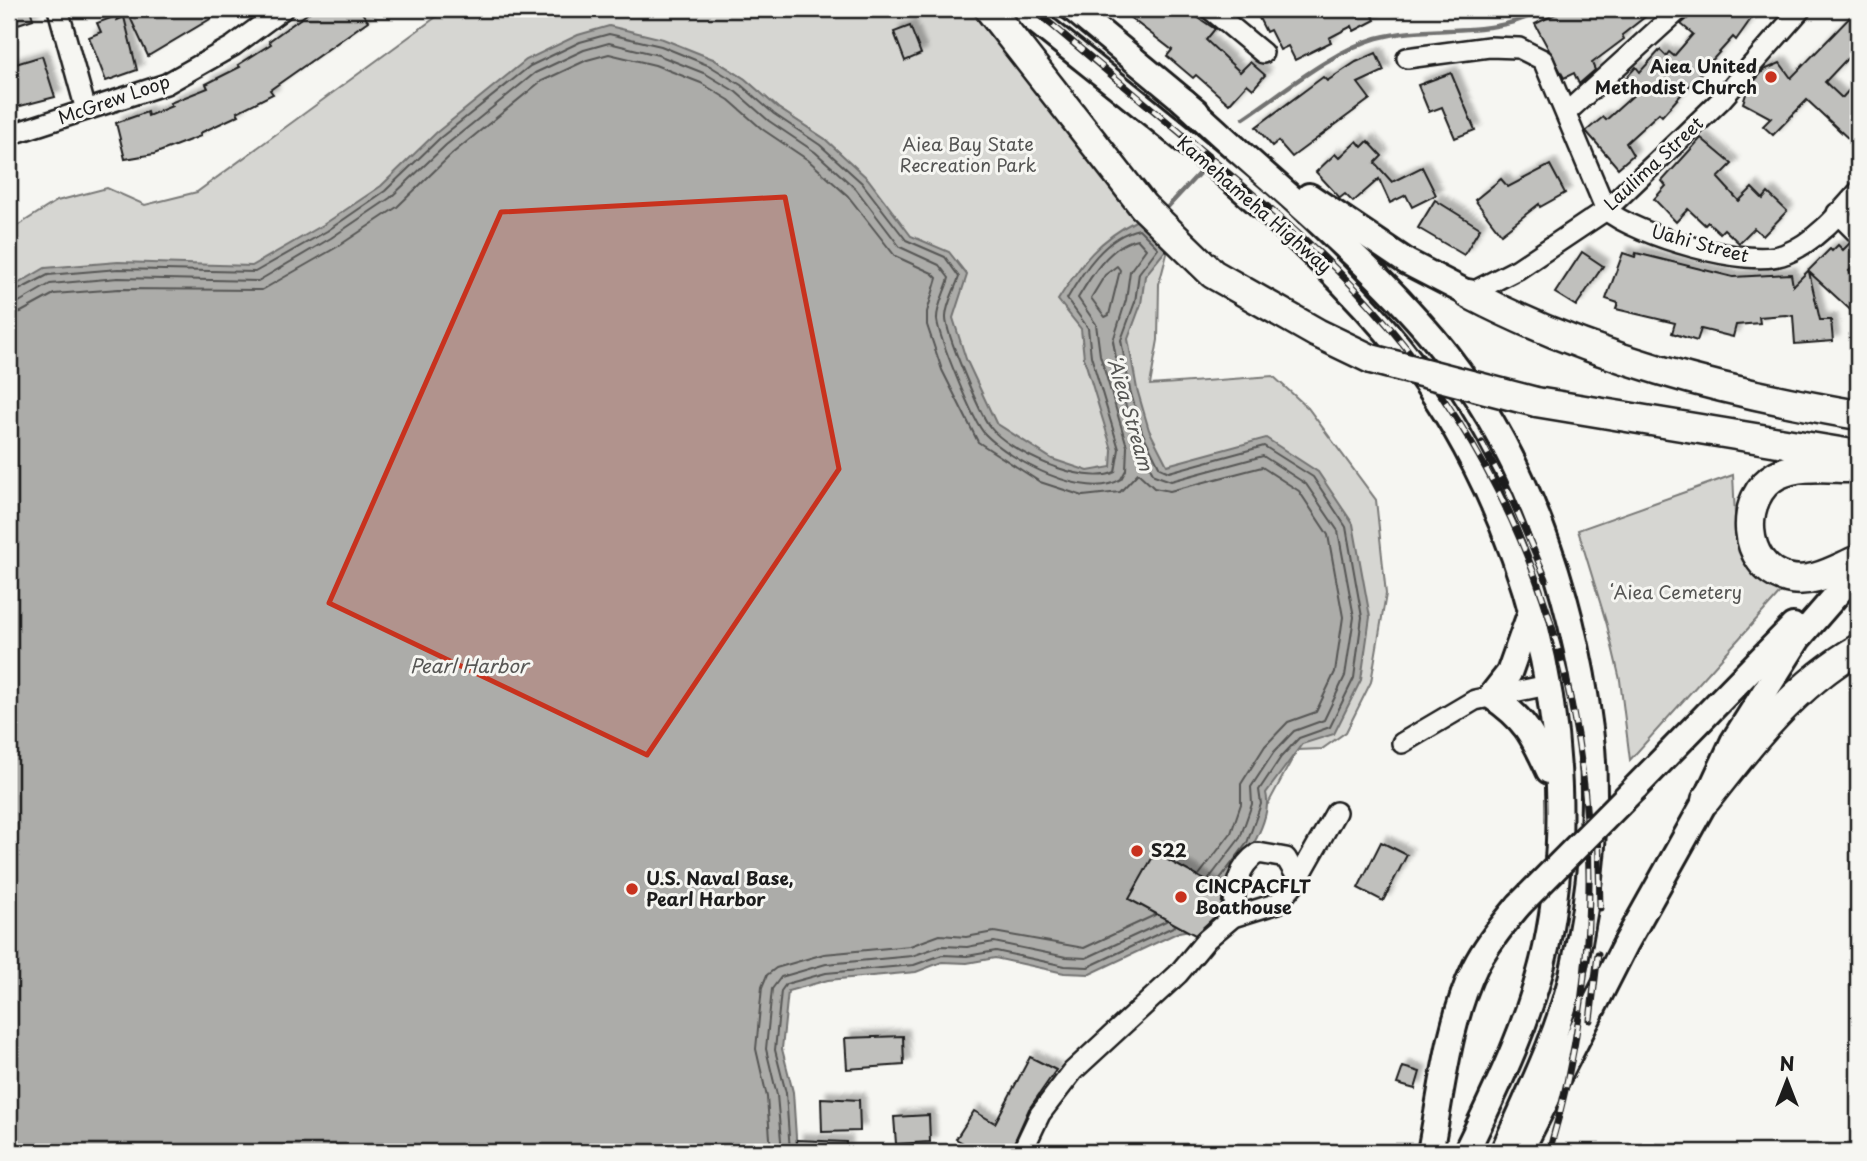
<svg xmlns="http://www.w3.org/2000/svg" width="1867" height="1161" viewBox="0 0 1867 1161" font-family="'Playpen Sans',sans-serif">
<defs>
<filter id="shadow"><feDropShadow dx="6" dy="-6" stdDeviation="2" flood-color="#0004"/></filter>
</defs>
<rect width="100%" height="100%" fill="#f6f6f2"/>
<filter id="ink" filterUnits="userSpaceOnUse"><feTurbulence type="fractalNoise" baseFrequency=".0143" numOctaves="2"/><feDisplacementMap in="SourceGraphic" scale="14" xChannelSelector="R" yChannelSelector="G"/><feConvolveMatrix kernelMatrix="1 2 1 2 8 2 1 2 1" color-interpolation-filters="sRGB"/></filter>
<g filter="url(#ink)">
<g fill="#d6d6d2" stroke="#797977" stroke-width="2">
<polygon points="447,9 970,9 1062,122 1168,236 1104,254 1112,450 1120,490 998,436 861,199 867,179 825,139 778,108 745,79 713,59 274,269 9,304 9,231 57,201 107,188 145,205 197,192"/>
<polygon points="1169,246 1159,284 1158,340 1150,385 1273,376 1308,408 1376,500 1386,594 1371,682 1346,732 1322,749 1297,750 1268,804 1257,808 1176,488 1145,446 1119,305"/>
<path d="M1733 475C1736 521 1731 571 1780 593L1630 760 1620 680 1607 625 1578 530Z"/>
</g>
<path fill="#acaca9" stroke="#727271" stroke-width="2" d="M609 26 663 39 713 59 745 79 778 108 825 139 868 179 911 236 949 252 967 275 953 318 966 359 996 423 1052 459 1088 471 1111 467 1112 450 1084 358 1081 329 1058 300C1082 262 1098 240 1139 219L1169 246 1145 276 1141 304 1128 339 1137 389 1149 430 1167 465 1266 438 1318 472 1353 524 1370 617 1361 680 1334 734 1302 744 1266 793C1276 831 1216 896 1195 929L1179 932 1090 974 1064 973 995 958 967 963 942 962 916 972 828 980 788 991 782 1049 793 1092 797 1152H9V289L45 268 118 262 252 266 323 225 381 186 436 133 526 60 578 35Z"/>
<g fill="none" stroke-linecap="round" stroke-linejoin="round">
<g stroke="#565654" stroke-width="2">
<polygon points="1117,266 1120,270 1109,315 1105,317 1091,298 1105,275"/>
<path d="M9 295 48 275 118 269 255 272 327 231 385 191 440 138 530 66 580 42 609 34 661 46 710 66 741 85 774 114 820 145 862 183 906 240 945 257 959 277C955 289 946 305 946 317 945 332 980 414 990 427 1009 452 1085 487 1115 472L1119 449 1091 356 1088 328 1067 299C1083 271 1106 236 1139 229L1158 248 1139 273 1135 302 1121 340 1130 390 1142 432 1160 468 1169 472 1264 446 1313 477 1346 527 1362 617 1354 678 1330 727 1299 738 1281 757 1259 790 1261 804 1247 843 1216 884"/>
<path d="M9 304 19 302 50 284 118 278 258 281 331 238 390 198 446 145 535 73 584 50 609 43 658 55 706 74 736 92 769 121 815 152 856 189 900 247 939 265 949 278C946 290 936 307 937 320 939 337 973 422 985 434 1010 460 1087 502 1121 479L1126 470 1127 446 1100 355 1096 324 1078 298C1091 276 1110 245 1137 239L1146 249 1130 271 1126 300 1113 341 1122 392 1134 436 1154 475 1171 481 1263 456 1306 484 1338 531 1354 617 1345 676 1324 720 1294 731 1274 752 1251 787 1252 804 1240 838 1208 880"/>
<polyline points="9,314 21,312 54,294 119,289 262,290 337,247 397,207 453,153 540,82 587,60 609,54 655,65 701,83 729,100 762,129 808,160 848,196 895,256 932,273 937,278 927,312 927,325 942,370 978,442 1040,482 1083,496 1120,492 1138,473 1154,488 1170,491 1262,467 1299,491 1328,535 1343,617 1335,672 1316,712 1288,722 1265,746 1241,784 1241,804 1231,833 1199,875"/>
<polyline points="771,1152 767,1097 756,1049 762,987 767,975 776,968 824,954 910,946 940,935 966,937 994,932 1084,948 1155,915"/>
<polyline points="782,1152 777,1095 766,1049 772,989 781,977 826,964 912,956 941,946 967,947 994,942 1066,957 1086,958 1166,921"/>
<polyline points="790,1152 786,1093 775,1050 781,991 786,984 826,973 914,965 942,955 967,956 996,951 1065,966 1088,967 1175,926"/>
</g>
<g stroke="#727271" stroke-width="4.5">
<path d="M1244 118C1283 92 1332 51 1377 38 1432 23 1492 40 1543 9"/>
<polyline points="1164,211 1204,168"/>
</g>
</g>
<g fill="#c0c0bd" stroke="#1c1c1c" stroke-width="2" filter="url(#shadow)">
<polygon points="9,9 30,9 33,19 9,27"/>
<polygon points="141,9 227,9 148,56 129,15"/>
<polygon points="314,9 359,9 368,21 270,90 273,94 237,112 239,115 200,133 201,136 190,140 154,154 125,159 116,123 147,112 148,116 172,106 170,103 208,88 206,84 240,67 238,65 271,44 269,41"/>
<polygon points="1119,9 1185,9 1215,29 1206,40 1240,72 1250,62 1265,75 1253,89 1247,84 1229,104 1196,75 1193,78 1167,56 1172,50"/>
<polygon points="1263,9 1369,9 1375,20 1354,31 1352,26 1329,38 1331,42 1295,60 1288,46 1280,50 1270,30 1266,32 1256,12"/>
<polygon points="1566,9 1640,9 1646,16 1622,35 1624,39 1592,63 1595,70 1579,84 1574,73 1564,78 1535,24"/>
<polygon points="1699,9 1758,9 1736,40 1733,37 1662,116 1659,113 1626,143 1633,155 1618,168 1586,131 1603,117 1606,120 1637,92 1624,80 1636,67 1640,72 1660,50 1666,56 1669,52 1674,56 1693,34 1681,24"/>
<polygon points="1858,9 1858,47 1825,82 1842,98 1858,80 1858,134 1851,141 1807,100 1773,135 1763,126 1771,118 1743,103 1748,88 1764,70 1780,63 1791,78"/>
<polygon points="116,16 117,20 124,17 137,70 106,81 89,37 101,32 97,23"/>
<polygon points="910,26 921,54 905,61 894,32"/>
<polygon points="1376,53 1384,71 1358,83 1370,99 1292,157 1278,141 1272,146 1256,127 1323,77 1327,81 1356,62"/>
<polygon points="42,56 55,97 9,109 9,66"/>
<polygon points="1451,73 1475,130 1455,138 1442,107 1429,112 1418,85"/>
<polygon points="1701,138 1732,164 1718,178 1739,201 1752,188 1763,199 1768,193 1787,211 1763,236 1754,228 1739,243 1724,229 1720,233 1708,222 1705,225 1688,209 1676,222 1654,199 1666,186 1662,181"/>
<polygon points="1357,141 1362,147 1368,141 1382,156 1375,163 1392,182 1422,167 1436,195 1412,207 1406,195 1390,203 1379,179 1353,202 1345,194 1340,198 1316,172 1335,154 1339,158"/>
<polygon points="1550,165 1565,193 1540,207 1539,204 1501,234 1475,200 1501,179 1508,187"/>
<polygon points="1435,200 1480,228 1464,255 1418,228"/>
<polygon points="1850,243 1858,247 1858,262 1849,271 1858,279 1858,317 1809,272 1820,320 1831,320 1833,341 1795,344 1793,316 1786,315 1759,317 1760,323 1736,325 1733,337 1701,329 1697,341 1672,333 1675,323 1616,309 1618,303 1606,299 1623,253 1635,257 1636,253 1733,277 1791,274 1793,286 1830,249 1832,251 1838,245 1843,250"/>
<polygon points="1582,252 1603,266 1576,306 1555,293"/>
<polygon points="1381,842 1407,855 1383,901 1358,888"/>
<polygon points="1155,853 1223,890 1221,911 1195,935 1129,899"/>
<polygon points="903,1036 904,1065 847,1069 845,1038"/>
<polygon points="1030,1057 1056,1070 1029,1109 1010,1152 990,1152 974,1144 972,1148 956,1139 974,1111 995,1123"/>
<polygon points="1403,1067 1420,1072 1415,1089 1397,1084"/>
<polygon points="821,1098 859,1100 860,1131 822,1132"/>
<polygon points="929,1115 930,1142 896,1144 894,1117"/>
<polygon points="797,1140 846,1142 846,1152 797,1152"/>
</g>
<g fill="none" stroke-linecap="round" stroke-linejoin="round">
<defs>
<g id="minor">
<polyline points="58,9 86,110"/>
<polyline points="1210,9 1263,53"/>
<path d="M1407 58 1489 47 1519 48 1543 60 1606 210C1636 235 1748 269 1785 254 1814 243 1838 215 1858 192"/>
<polyline points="1567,112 1680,9"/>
<polyline points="9,135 166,84 233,46 283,9"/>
<polyline points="1837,213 1858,234"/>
<polyline points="1469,294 1518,269 1606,210 1721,100 1801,9"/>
<polyline points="1402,743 1475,700 1548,685"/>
<path d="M1233 917C1235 892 1235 868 1258 853L1286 858 1298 879"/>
<polyline points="1022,1152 1040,1114 1073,1071 1178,974 1207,939 1233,917 1278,903 1298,879 1336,812"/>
</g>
<g id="major">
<path d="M1021 9C1144 109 1282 210 1386 331 1524 492 1590 740 1546 948 1530 1021 1498 1086 1466 1152"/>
<polyline points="1073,9 1196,111"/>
<path d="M1184 101C1267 180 1360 251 1434 339 1524 447 1573 591 1590 729 1600 805 1590 897 1573 971 1559 1034 1529 1093 1503 1152"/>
<polyline points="1309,196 1407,262 1469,294"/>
<path d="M1531 611 1509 673 1491 696C1525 719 1532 734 1549 771"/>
<polyline points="1635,788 1793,626"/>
<polyline points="1528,1136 1625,945 1706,800 1733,742 1798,639 1858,570"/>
<path d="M1430 1152C1442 1092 1448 1023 1475 967 1486 945 1503 924 1519 905"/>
</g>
<g id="highway">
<path d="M1469 294C1591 358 1723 392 1858 415"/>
<polyline points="1536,402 1858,455"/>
<path d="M1852 468C1828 468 1799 464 1777 475 1738 496 1741 567 1787 578 1812 585 1836 569 1858 560"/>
<path d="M1706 800C1750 743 1795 685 1858 649"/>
</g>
</defs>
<use href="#minor" stroke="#1c1c1c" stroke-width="24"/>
<use href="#major" stroke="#1c1c1c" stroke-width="30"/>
<use href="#highway" stroke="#1c1c1c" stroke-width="33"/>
<use href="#minor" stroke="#f6f6f2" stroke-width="19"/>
<use href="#major" stroke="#f6f6f2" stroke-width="24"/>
<use href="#highway" stroke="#f6f6f2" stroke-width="28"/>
<defs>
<g id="rail">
<path d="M1033 9C1094 60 1155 111 1215 162 1269 208 1323 252 1370 305 1581 539 1637 855 1549 1152"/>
<polyline points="1482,443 1510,495 1546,579"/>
<polyline points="1598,821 1600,908"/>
<polyline points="1590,1020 1598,954"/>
</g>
</defs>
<use href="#rail" stroke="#1c1c1c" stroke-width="7"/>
<use href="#rail" stroke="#f6f6f2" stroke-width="4.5" stroke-dasharray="13" stroke-linecap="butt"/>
<defs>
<polyline id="major-bridge" points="1519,905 1635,788"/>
<polyline id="highway-bridge" points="989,9 1143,206 1213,274 1317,333 1371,359 1536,402"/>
</defs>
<use href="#major-bridge" stroke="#1c1c1c" stroke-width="30" stroke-linecap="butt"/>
<use href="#highway-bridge" stroke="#1c1c1c" stroke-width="33" stroke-linecap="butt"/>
<use href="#major-bridge" stroke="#f6f6f2" stroke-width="24"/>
<use href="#highway-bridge" stroke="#f6f6f2" stroke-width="28"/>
</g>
</g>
<path fill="#c8321e" fill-opacity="0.2" stroke="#c8321e" stroke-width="5" stroke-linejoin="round" d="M785 197 839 469 647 755 329 603 501 212Z"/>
<g fill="#c8321e" stroke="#f6f6f2" stroke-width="2.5">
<circle cx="1771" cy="77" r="7"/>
<circle cx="1137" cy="851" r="7"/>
<circle cx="632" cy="889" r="7"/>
<circle cx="1181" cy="897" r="7"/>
</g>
<g text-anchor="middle" stroke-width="6" stroke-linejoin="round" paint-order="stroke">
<g font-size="18" font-weight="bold" fill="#1c1c1c" stroke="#f6f6f2" text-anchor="start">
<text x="1757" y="73" text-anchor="end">Aiea United<tspan x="1757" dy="21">Methodist Church</tspan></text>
<text x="1151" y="857">S22</text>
<text x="646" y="885">U.S. Naval Base,<tspan x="646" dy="21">Pearl Harbor</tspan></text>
<text x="1195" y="893">CINCPACFLT<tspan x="1195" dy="21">Boathouse</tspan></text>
</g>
<g font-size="18" fill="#1c1c1c" stroke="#f6f6f2">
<text transform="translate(114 100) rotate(-19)" y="6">McGrew Loop</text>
<text transform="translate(1654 164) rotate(-43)" y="6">Laulima Street</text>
<text transform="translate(1254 205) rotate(41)" y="6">Kamehameha Highway</text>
<text transform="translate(1700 244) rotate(15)" y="6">Uahi Street</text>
</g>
<g font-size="18" fill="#545453" stroke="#f6f6f2">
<text x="968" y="151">Aiea Bay State<tspan x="968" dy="21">Recreation Park</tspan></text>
<text x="1676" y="599">ʻAiea Cemetery</text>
</g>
<g font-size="19" font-style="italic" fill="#565654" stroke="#f6f6f2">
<text transform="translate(1130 413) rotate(74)" y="7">ʻAiea Stream</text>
<text x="469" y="673">Pearl Harbor</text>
</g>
</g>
<rect width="1867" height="1161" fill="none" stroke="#f6f6f2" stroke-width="35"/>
<rect x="18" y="18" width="1832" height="1126" fill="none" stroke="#1c1c1c" stroke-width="2.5" filter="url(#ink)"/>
<g transform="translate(1787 1081)" stroke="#f6f6f2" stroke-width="5" paint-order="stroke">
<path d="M0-5L12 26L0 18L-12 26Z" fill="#1c1c1c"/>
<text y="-10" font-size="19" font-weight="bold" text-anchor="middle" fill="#1c1c1c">N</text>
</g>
</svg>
